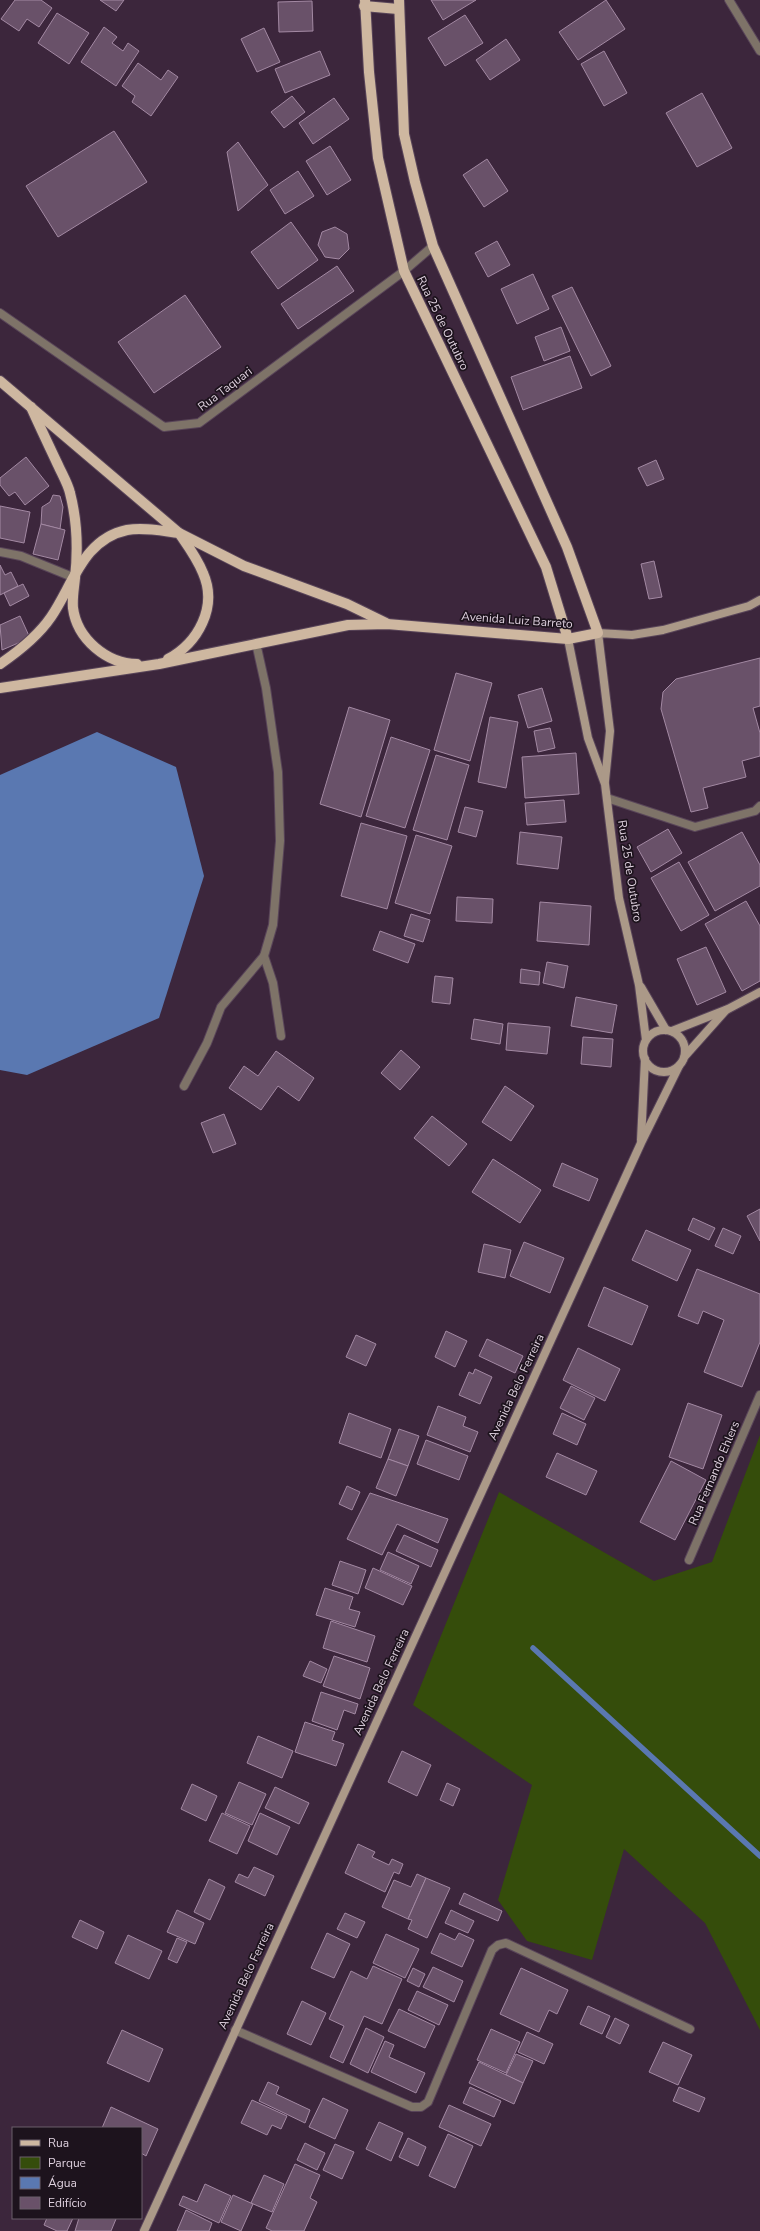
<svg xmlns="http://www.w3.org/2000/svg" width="760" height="2231" viewBox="0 0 760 2231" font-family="'Nunito Sans',sans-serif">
<rect width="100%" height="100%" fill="#3c263c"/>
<polygon fill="#354d0b" points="760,1435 760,2030 705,1923 624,1849 592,1960 527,1941 498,1900 532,1785 413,1705 499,1492 654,1581 712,1562"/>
<polygon fill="#5a78b1" points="97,732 176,767 204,876 159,1018 27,1075 0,1070 0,775"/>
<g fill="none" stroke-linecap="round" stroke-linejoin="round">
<polyline stroke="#5a78b1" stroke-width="5.5" points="533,1648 760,1856"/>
</g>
<g fill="#695169" stroke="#a389a3">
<polygon points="15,0 41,0 52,8 39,27 27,19 19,31 1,19"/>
<polygon points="100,0 124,0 116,11"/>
<polygon points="431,0 476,0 443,20"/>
<polygon points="606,0 625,29 578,60 559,32"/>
<polygon points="312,1 313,31 279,32 278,2"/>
<polygon points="57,13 89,33 69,64 38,43"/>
<polygon points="465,15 483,43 445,66 428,38"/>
<polygon points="104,27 117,37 112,43 123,51 128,43 139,51 116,86 81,62"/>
<polygon points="264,28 280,62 257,72 241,39"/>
<polygon points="506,39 520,60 490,80 476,60"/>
<polygon points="320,51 330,75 285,93 275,69"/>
<polygon points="604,51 627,93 604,106 581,64"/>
<polygon points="138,63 161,80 168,70 178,77 151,116 132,102 135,96 122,86"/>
<polygon points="702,93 732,148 697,167 666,113"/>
<polygon points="292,96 305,112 284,128 271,112"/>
<polygon points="334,98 349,119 313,144 299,123"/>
<polygon points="114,131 147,182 58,237 26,186"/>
<polygon points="238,142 268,185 238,211 227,152"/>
<polygon points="330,146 351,180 327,195 306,161"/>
<polygon points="487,159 508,191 484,207 463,175"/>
<polygon points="298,171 314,196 285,214 270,190"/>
<polygon points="291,222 318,260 278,289 251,252"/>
<polygon points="335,227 347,234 349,249 339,259 325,257 318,245 322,232"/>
<polygon points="497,241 510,265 488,277 475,253"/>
<polygon points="337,266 354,291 298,329 281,304"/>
<polygon points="533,274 549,309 517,324 501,289"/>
<polygon points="572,287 611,366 591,376 552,296"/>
<polygon points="185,295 221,347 154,393 118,342"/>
<polygon points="561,327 570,351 544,361 535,337"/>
<polygon points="570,356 582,388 523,410 511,377"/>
<polygon points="26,457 49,486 25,505 15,492 9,496 0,485 0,478"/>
<polygon points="656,460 664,479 647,486 638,468"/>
<polygon points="53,495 60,496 63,507 60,529 41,524 42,507 50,502"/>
<polygon points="0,506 30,512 24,543 0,538"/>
<polygon points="41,524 65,530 58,560 33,554"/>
<polygon points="654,561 662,597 649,599 641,564"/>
<polygon points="0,565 5,575 11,572 18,586 0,595"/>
<polygon points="23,584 29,596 10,606 4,593"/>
<polygon points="20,616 30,638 2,650 0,625"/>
<polygon points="760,658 760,706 753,708 760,733 760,756 742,761 746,777 703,788 708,808 691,812 661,709 663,692 676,679"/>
<polygon points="456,673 492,683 470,761 434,750"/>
<polygon points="542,688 552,721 528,728 518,695"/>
<polygon points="349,707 390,720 361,817 320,804"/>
<polygon points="490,717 518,722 506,788 478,782"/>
<polygon points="550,728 555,748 538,752 534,731"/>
<polygon points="391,737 430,750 405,828 366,816"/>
<polygon points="576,753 579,794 525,798 522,757"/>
<polygon points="436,755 469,765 447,840 413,830"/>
<polygon points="564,800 566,822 527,825 525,803"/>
<polygon points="465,807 483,811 476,837 458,832"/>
<polygon points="361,823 407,836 387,909 341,896"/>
<polygon points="668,829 682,853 651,872 637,847"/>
<polygon points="520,832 562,837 558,869 517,864"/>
<polygon points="742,832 760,865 760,886 715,911 688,862"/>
<polygon points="416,835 452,846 430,914 395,903"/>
<polygon points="679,862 709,915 681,931 651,878"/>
<polygon points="457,897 493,899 492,923 456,921"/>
<polygon points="746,901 760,926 760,981 742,991 705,924"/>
<polygon points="540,902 591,906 589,945 537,941"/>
<polygon points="411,914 430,920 423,942 404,936"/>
<polygon points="380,931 415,944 408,963 373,950"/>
<polygon points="706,947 726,992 697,1005 677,959"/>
<polygon points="547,962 568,966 564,988 543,983"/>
<polygon points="521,969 540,972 539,985 520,983"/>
<polygon points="435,976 453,978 450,1004 432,1002"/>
<polygon points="576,997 617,1005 612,1033 571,1026"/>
<polygon points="474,1019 503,1024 500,1044 471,1039"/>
<polygon points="508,1023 550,1027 547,1054 506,1050"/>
<polygon points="583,1037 613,1039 611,1067 581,1064"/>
<polygon points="401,1050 420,1067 400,1090 381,1073"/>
<polygon points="276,1051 314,1078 299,1101 278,1086 261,1110 229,1088 244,1066 258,1076"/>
<polygon points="505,1086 534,1106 511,1141 482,1122"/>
<polygon points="224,1114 236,1144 213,1153 201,1123"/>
<polygon points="432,1116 467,1144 449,1166 414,1138"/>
<polygon points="493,1159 541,1190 520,1223 472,1192"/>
<polygon points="562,1163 598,1179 589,1201 553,1186"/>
<polygon points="760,1209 760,1241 747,1216"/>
<polygon points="693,1218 715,1228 709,1240 688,1230"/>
<polygon points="723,1228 741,1236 733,1254 715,1246"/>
<polygon points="646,1230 691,1250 677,1281 632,1260"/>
<polygon points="524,1242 564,1258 550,1293 510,1276"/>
<polygon points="484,1244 511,1250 505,1278 478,1272"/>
<polygon points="697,1269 760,1294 760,1342 742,1387 704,1372 724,1320 703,1311 698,1324 678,1316"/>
<polygon points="604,1287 648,1306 632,1345 588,1326"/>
<polygon points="446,1331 467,1341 455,1367 435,1357"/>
<polygon points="356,1335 376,1344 366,1366 346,1357"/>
<polygon points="487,1339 523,1356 515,1373 479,1356"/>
<polygon points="578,1348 620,1369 605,1401 563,1380"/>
<polygon points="475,1369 492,1377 480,1404 459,1395 469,1372 473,1374"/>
<polygon points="571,1386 595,1398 584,1420 560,1408"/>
<polygon points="688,1403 722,1415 703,1469 669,1457"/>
<polygon points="438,1406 466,1417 463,1426 478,1432 470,1452 427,1435"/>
<polygon points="349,1413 391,1429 381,1458 339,1443"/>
<polygon points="562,1413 586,1424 577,1445 553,1434"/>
<polygon points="399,1429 419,1436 408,1466 388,1459"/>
<polygon points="426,1440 468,1456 459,1480 417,1464"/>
<polygon points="557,1453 597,1471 586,1495 546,1477"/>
<polygon points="388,1459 408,1466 396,1496 376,1488"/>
<polygon points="671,1461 706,1480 675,1540 640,1522"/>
<polygon points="347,1486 360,1492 352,1510 339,1504"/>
<polygon points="370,1493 448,1519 438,1543 397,1524 382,1555 347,1539"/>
<polygon points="404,1535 438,1550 431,1567 396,1551"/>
<polygon points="388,1552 419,1566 411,1584 380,1570"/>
<polygon points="340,1561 366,1570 358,1594 332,1585"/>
<polygon points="373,1568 412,1586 403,1605 365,1588"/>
<polygon points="325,1588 353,1597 349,1609 360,1612 355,1627 316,1615"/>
<polygon points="331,1621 375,1636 367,1662 323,1648"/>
<polygon points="334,1656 370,1668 360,1699 323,1686"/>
<polygon points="310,1661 327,1669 321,1683 303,1676"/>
<polygon points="321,1692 358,1704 355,1714 344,1710 337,1730 312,1721"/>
<polygon points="305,1722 335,1732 332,1740 344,1744 336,1766 295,1752"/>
<polygon points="258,1736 293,1751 282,1778 247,1763"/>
<polygon points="402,1751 431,1765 417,1796 388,1782"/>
<polygon points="239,1782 266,1794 252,1825 225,1813"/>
<polygon points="447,1783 460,1789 453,1806 440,1800"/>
<polygon points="192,1784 217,1796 206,1821 181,1809"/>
<polygon points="275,1787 309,1803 299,1824 265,1808"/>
<polygon points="222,1813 250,1826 237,1854 209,1841"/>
<polygon points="260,1813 290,1827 277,1855 248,1841"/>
<polygon points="358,1844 375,1852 372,1857 389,1865 392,1859 403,1864 399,1874 394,1872 385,1892 345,1873"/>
<polygon points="254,1867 274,1876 265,1896 235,1882 239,1874 248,1878"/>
<polygon points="417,1874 426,1878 408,1919 382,1907 394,1880 411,1887"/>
<polygon points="426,1878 450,1888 427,1938 408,1929 412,1920 408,1919"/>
<polygon points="209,1879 225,1887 210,1920 194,1912"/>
<polygon points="464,1893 502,1911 498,1921 459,1904"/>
<polygon points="177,1910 204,1923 195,1944 167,1932"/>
<polygon points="451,1910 474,1921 468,1933 445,1923"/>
<polygon points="345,1913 365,1922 357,1938 337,1929"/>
<polygon points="80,1920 104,1932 97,1949 72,1937"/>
<polygon points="327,1933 350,1944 334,1978 311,1968"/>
<polygon points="440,1933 455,1940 459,1933 474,1940 462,1967 431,1953"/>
<polygon points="386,1934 419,1949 405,1978 373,1963"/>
<polygon points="128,1935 162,1951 149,1979 115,1963"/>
<polygon points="177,1938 187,1942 177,1963 168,1959"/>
<polygon points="373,1966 402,1979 382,2024 364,2016 343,2063 330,2057 344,2026 329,2019 351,1971 367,1979"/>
<polygon points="433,1967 463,1981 454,2002 423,1987"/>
<polygon points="413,1968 425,1974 419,1987 407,1981"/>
<polygon points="521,1968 568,1990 557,2014 549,2010 539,2032 500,2014"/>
<polygon points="417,1991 448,2005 439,2025 408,2010"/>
<polygon points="302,2001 326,2013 311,2045 287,2034"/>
<polygon points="588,2006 610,2016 602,2034 580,2024"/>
<polygon points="399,2009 435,2026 425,2048 388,2031"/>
<polygon points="615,2018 629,2025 620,2044 606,2037"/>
<polygon points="366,2028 384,2037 368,2073 350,2064"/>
<polygon points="491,2029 520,2042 506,2073 477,2060"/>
<polygon points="122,2030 163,2049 149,2082 107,2063"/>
<polygon points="527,2032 553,2044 544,2064 518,2052"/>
<polygon points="385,2041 394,2045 389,2057 425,2073 416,2093 371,2072"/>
<polygon points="663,2042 692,2055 678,2085 649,2072"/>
<polygon points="516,2054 533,2061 523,2083 506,2075"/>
<polygon points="479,2062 523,2083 514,2104 469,2083"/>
<polygon points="268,2082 279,2087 276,2094 310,2110 305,2123 259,2101"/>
<polygon points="470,2087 501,2101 494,2117 463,2103"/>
<polygon points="679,2087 705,2098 699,2112 673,2101"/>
<polygon points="323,2098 348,2110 335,2139 309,2127"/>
<polygon points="252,2100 287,2116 281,2129 272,2125 267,2135 241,2123"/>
<polygon points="449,2105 491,2124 481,2146 439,2127"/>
<polygon points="111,2107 158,2129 146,2156 141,2153 141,2128 102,2128"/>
<polygon points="379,2122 403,2133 391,2161 366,2149"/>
<polygon points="448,2134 473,2146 455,2188 429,2176"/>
<polygon points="408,2138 426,2147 418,2166 399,2157"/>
<polygon points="305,2143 325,2153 317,2170 297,2160"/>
<polygon points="335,2144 354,2152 342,2179 323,2170"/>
<polygon points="295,2164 320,2175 310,2198 317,2202 304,2231 272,2231 266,2228"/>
<polygon points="264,2175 284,2184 272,2212 251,2203"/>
<polygon points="205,2184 231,2196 219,2223 179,2205 183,2196 197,2202"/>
<polygon points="233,2195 253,2204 241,2231 221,2222"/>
<polygon points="186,2210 212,2223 209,2231 177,2231"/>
<polygon points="47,2218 73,2218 67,2231 57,2231 44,2225"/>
<polygon points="79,2218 114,2218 116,2219 111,2231 75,2231"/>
</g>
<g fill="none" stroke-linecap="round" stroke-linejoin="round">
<defs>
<g id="service">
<polyline points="0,552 21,556 75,578"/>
<polyline points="607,798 695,827 755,811 760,806"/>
<polyline points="264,956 273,983 281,1036"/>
<polyline points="184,1086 207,1043 221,1007 264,956 273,925 280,841 278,772 266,688 256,643"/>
</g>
<g id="minor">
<polyline points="0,313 164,427 199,423 404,271 433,246"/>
<polyline points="689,1560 760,1395"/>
<polyline points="235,2030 412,2107 421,2107 428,2102 492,1950 498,1945 506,1943 690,2029"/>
</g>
<polyline id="tertiary" points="729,0 760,51"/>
<g id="secondary">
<polyline points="568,639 588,738 605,784 619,898 639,985 646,1040"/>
<polyline points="605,781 610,731 598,633 632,635 663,630 749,606 760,600"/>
<polyline points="641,987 666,1030"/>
<circle cx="664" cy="1051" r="21"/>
<polyline points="672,1031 728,1009 760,992"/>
<polyline points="685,1056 726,1010"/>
<polyline points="641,1140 645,1059"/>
<polyline points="144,2231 641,1143 679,1066"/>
</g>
<g id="primary">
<polyline points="365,0 369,72 378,158 404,271 546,567 568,639"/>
<polyline points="364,6 398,9"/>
<polyline points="0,381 179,533 244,566 347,604 386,623"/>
<path d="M31 407C40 427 49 446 58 465 62 474 68 484 70 493 77 520 78 551 75 578 74 589 72 598 73 608 77 639 107 664 137 664"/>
<path d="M0 664C19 651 38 636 51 617 73 585 83 539 127 530 144 527 162 531 179 533 188 546 197 558 203 573 218 607 198 643 168 659"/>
<polyline points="0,688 159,664 348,625 387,624 568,639 598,633 567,547 433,246 415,182 404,134 399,0"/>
</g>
</defs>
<use href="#service" stroke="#594559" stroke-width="10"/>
<use href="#minor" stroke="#594559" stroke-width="10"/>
<use href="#tertiary" stroke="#594559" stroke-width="10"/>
<use href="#secondary" stroke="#594559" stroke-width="10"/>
<use href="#primary" stroke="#594559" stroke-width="12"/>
<use href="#service" stroke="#7e7368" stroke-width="8"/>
<use href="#minor" stroke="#7e7368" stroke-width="8"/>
<use href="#tertiary" stroke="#7e7368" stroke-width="8"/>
<use href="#secondary" stroke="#ab9988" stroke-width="8"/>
<use href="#primary" stroke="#ceb7a0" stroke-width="10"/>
</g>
<g text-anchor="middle" stroke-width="3.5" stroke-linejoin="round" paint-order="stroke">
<g font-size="12" fill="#dfd1df" stroke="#1d131d">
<text transform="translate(443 323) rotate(64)" y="4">Rua 25 de Outubro</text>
<text transform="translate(225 389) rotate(-37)" y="4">Rua Taquari</text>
<text transform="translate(517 620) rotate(4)" y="4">Avenida Luiz Barreto</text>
<text transform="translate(630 871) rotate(81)" y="4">Rua 25 de Outubro</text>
<text transform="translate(516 1387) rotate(-65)" y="4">Avenida Belo Ferreira</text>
<text transform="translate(714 1473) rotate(-67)" y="4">Rua Fernando Ehlers</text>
<text transform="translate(381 1682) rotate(-65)" y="4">Avenida Belo Ferreira</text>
<text transform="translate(246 1976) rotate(-65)" y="4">Avenida Belo Ferreira</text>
</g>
</g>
<rect x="12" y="2127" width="130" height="92" fill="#1d131d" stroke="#6b5f6b"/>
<rect x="20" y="2140" width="20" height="6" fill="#ceb7a0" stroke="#6b5f6b"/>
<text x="48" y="2147" font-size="12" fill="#dfd1df">Rua</text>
<rect x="20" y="2157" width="20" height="12" fill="#354d0b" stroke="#6b5f6b"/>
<text x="48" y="2167" font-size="12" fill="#dfd1df">Parque</text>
<rect x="20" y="2177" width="20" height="12" fill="#5a78b1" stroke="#6b5f6b"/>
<text x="48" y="2187" font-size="12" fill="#dfd1df">Água</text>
<rect x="20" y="2197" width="20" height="12" fill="#695169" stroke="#6b5f6b"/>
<text x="48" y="2207" font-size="12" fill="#dfd1df">Edifício</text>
</svg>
